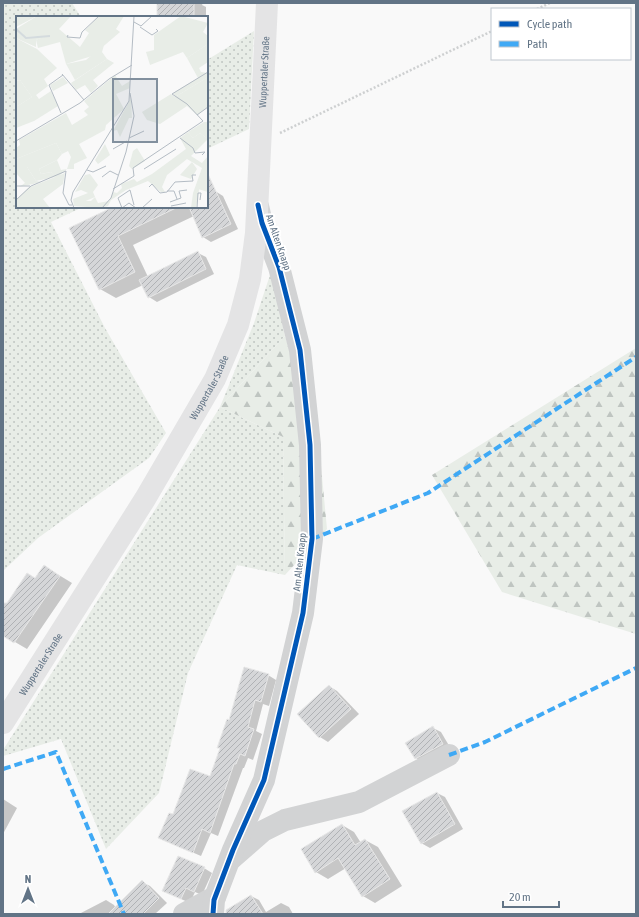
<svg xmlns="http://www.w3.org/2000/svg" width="639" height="917" viewBox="0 0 639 917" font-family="'Asap Condensed',sans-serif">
<defs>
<pattern id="grass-dots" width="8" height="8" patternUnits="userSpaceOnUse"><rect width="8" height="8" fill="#e8ede7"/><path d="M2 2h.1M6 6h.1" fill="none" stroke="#bfc5c1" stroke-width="1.8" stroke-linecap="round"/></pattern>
<pattern id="forest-firs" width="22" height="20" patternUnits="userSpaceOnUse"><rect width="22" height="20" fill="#e8ede7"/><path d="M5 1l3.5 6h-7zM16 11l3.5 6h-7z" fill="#bfc5c1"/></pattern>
<pattern id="building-hatch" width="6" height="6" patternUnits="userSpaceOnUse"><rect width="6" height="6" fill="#d5d6d8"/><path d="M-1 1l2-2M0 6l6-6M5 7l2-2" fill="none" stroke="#b0b2b5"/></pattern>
</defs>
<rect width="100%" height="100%" fill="#f9f9f9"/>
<g fill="url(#grass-dots)">
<polygon points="3,3 72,3 81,17 17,17 17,207 83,207 51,222 105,328 166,433 149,458 38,538 3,571"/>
<polygon points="254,31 249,129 207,149 207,60"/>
<polygon points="271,272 285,336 220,407 283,437 285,575 237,565 188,673 159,793 106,849 61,739 3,756 3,750 220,407 254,323"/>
</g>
<g fill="url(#forest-firs)">
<polygon points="285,336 318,434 327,529 285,575 283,437 220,407"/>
<polygon points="636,348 636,634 502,592 432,475"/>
</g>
<g fill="#0003">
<polygon points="158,3 203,3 202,5 206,7 206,17 158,17"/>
<polygon points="215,191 223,196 238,229 211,242 203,237 194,216 133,245 148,277 198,253 206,257 214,274 157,302 149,297 143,285 116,298 100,289 115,207 207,207 207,195"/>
<polygon points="44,566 72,583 27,649 3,635 3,604 7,604 36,579"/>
<polygon points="268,675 276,680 269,706 263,704 256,731 262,734 253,760 248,758 244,768 243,768 218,836 211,833 201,856 159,838 174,816 211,777 221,749 218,747 230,722"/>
<polygon points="329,686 337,691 359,714 328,742 320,737 298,714"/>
<polygon points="433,728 441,732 451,749 424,763 416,758"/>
<polygon points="437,793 445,797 463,829 430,848 421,843"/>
<polygon points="3,799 17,808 3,834"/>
<polygon points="342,825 354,832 361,843 365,840 378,847 402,886 375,903 363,896 346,868 328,879 316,872"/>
<polygon points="204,868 212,873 202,895 195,892 190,903 172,895"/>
<polygon points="142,882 150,886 167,903 155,914 143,913"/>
<polygon points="251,896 259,900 266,912 281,903 289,907 293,914 237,914"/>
<polygon points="106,900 114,905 119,914 79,914"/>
</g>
<g fill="url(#building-hatch)" stroke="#e8e8e8">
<rect x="157" y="3" width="37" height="14"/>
<polygon points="207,172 231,224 202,238 189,207 207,207"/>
<polygon points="113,207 178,207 118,236 135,272 99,290 69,228"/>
<polygon points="198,251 206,269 148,298 139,280"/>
<polygon points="44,565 60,576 14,643 3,636 3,603 7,603 27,573 35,578"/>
<polygon points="244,667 269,674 261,702 255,700 248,727 254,729 245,756 240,754 236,764 234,764 210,833 202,829 193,853 158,838 169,813 173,814 190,769 210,776 220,748 217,748 227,719 229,720"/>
<polygon points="329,685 351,709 319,738 297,714"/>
<polygon points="433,726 443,744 415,759 405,743"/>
<polygon points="437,792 455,824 421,844 402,811"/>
<polygon points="342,824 355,845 365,839 390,879 362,897 338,858 315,873 301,849"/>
<polygon points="178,856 205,867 194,892 186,888 181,899 162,891"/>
<polygon points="142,880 159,898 143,914 108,914"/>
<polygon points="251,895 263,914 226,914 226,910"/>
</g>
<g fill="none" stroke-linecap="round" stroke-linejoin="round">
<g stroke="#ced0d1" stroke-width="2.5" stroke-dasharray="2 2" stroke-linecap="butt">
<polyline points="537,9 550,3"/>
<polyline points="280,133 492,31"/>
</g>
<g stroke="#d2d3d4" stroke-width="22">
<polyline points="231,859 263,831 285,820 359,802 449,755"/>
<polyline points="184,914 215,897"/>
<polyline points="213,914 214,900 233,850 264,780 303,613 312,539 310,445 300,350 279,267 262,223 258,206"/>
</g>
<path stroke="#e4e4e5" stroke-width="22" id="s1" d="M3 723 145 499 215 379 238 325 250 279 256 233 267 3"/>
<g stroke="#3fa9f5" stroke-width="4" stroke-dasharray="8 4" stroke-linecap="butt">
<polyline points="312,539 428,493 636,357"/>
<polyline points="449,755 485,742 636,668"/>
<polyline points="3,769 56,752 124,914"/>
</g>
<defs>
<polyline id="cycleway" points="213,914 214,900 233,850 264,780 303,613 312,539 310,445 300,350 279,267 262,223 258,205"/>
</defs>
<use href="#cycleway" stroke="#fff" stroke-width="8"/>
<use href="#cycleway" stroke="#0057b8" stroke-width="5"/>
</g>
<g text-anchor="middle" stroke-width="4" stroke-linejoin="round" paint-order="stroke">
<g font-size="10" fill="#627486" stroke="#fff">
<text dy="4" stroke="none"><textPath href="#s1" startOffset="718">Wuppertaler Straße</textPath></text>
<text transform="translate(279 242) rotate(71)" y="4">Am Alten Knapp</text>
<text dy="4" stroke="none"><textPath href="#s1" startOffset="394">Wuppertaler Straße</textPath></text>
<text transform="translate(299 562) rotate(-84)" y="4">Am Alten Knapp</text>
<text dy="4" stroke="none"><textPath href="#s1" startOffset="70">Wuppertaler Straße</textPath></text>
</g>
</g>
<g transform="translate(16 16)">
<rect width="192" height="192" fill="#f9f9f9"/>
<path d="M21 0H55L43 13 64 31 73 17 69 14 83 0H108L100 13 104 16 76 40 50 48 44 26 22 32 20 24 29 20 9 21 0 13ZM0 22 21 33 41 52 28 63 32 70 20 79 23 83 35 75 42 90 18 105 0 112V91L16 81 4 64 0 65ZM192 28V46L183 52 185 56 192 57V61L159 81 157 77 182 62 171 42ZM91 43 98 47 77 64 82 70 75 77 69 69 60 74 55 67ZM99 59 106 70 114 65V72L100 78 108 93 90 109 89 114 63 128 71 142 58 148V153H51L55 141 52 135 46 138 40 127 0 143V132L4 129 3 124 50 97 56 109 72 99 68 95 73 91 68 85ZM115 82 116 102H113L104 121 101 114 97 115ZM188 106H192V123L184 117 177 122 172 116ZM89 128 94 139 82 148 79 144ZM121 132 129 145 116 153 113 150 117 135ZM41 144 45 154 51 153 44 159 49 157 47 168 27 183 34 192H0V184L12 172 39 161 35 156 25 158 23 153ZM7 151H11L20 165 26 166 3 171 9 167 0 157ZM74 158 82 169 77 176 79 181 58 190 57 183 72 177 65 174 59 176 69 159ZM185 162 192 163V176L182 173Z" fill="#e8ede7"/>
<path d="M0 0H21L0 11ZM165 0 192 7 187 16 192 20V28L171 42 167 36 134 49 130 36 138 34V19ZM0 13 9 21 32 20 20 24V31L0 22ZM88 29 86 36 91 43 59 64 50 48 70 44ZM192 61V91L181 99 171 90 144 108 131 104 126 96 155 78 159 81ZM4 64 16 81 0 91V65ZM172 116 177 122 184 117 192 123 175 140 186 147 192 140V163H185L180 192H175L177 177 186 152 171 143 151 159 146 171 149 176H145L132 165 110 174 95 184 92 190 84 192 58 190 62 185H75L79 181 82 187 93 185 97 176 101 177 106 172 105 168 118 163 121 166 136 158 170 133 164 122ZM40 127 46 138 41 144 23 153 25 158 35 156 39 161 20 165 11 151 0 157V143Z" fill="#e8ede7"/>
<path d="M47 61 52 67 37 75 34 69ZM176 146 181 153 175 163 164 159Z" fill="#e8ede7"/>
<path fill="none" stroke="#d4dbde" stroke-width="2" d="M0 13 10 22 34 20"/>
<path fill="none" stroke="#b4bcc4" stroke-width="1" d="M118 6 125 10 136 0M124 11 136 19 142 15 140 13M52 19 51 21 64 22 66 16 83 0M46 58 68 84M45 97 33 69 47 59M181 99 192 91M113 122 128 115M164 122 177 132 179 137 189 136 186 139M0 125 64 87 93 63 116 49M97 133 111 125M128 153 160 133M71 154 77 156 90 150M50 155 47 177 53 189H56M86 161 94 155 102 159M0 170H14M133 171 136 168 144 177 151 176 159 166 177 165 176 159H180M97 173 118 160 117 152 187 105 171 88 156 78 192 56M151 175H158L161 183M0 184 15 170 50 155M154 186 165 182 163 175 171 174M155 190 170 187M58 192 55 184 57 176 113 85 118 0M86 192 95 182 110 136 118 100 114 77M106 192 102 182 114 174 118 189M106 192 113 187 120 192M126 192 136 183M181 192 182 177H185L184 184"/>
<path fill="#82909e" fill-opacity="0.15" stroke="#82909e" stroke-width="2" d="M97 63H141V126H97Z"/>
<rect width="192" height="192" fill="none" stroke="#627486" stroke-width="2"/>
</g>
<rect width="639" height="917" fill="none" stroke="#627486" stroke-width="8"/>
<rect x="491" y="8" width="140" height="52" fill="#ffffff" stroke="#c0c7cf"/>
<rect x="499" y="21" width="20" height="6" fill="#0057b8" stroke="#c0c7cf"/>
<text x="527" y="28" font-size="12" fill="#627486">Cycle path</text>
<rect x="499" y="41" width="20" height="6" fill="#3fa9f5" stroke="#c0c7cf"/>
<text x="527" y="48" font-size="12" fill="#627486">Path</text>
<g transform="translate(28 889)" stroke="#ffffff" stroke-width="3" paint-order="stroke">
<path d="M0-3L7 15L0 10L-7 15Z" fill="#627486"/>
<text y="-6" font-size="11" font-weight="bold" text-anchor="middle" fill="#627486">N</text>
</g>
<path d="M503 901v6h56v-6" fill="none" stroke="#627486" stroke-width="2"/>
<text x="509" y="901" font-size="12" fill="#627486" stroke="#ffffff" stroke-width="3" paint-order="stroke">20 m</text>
</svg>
